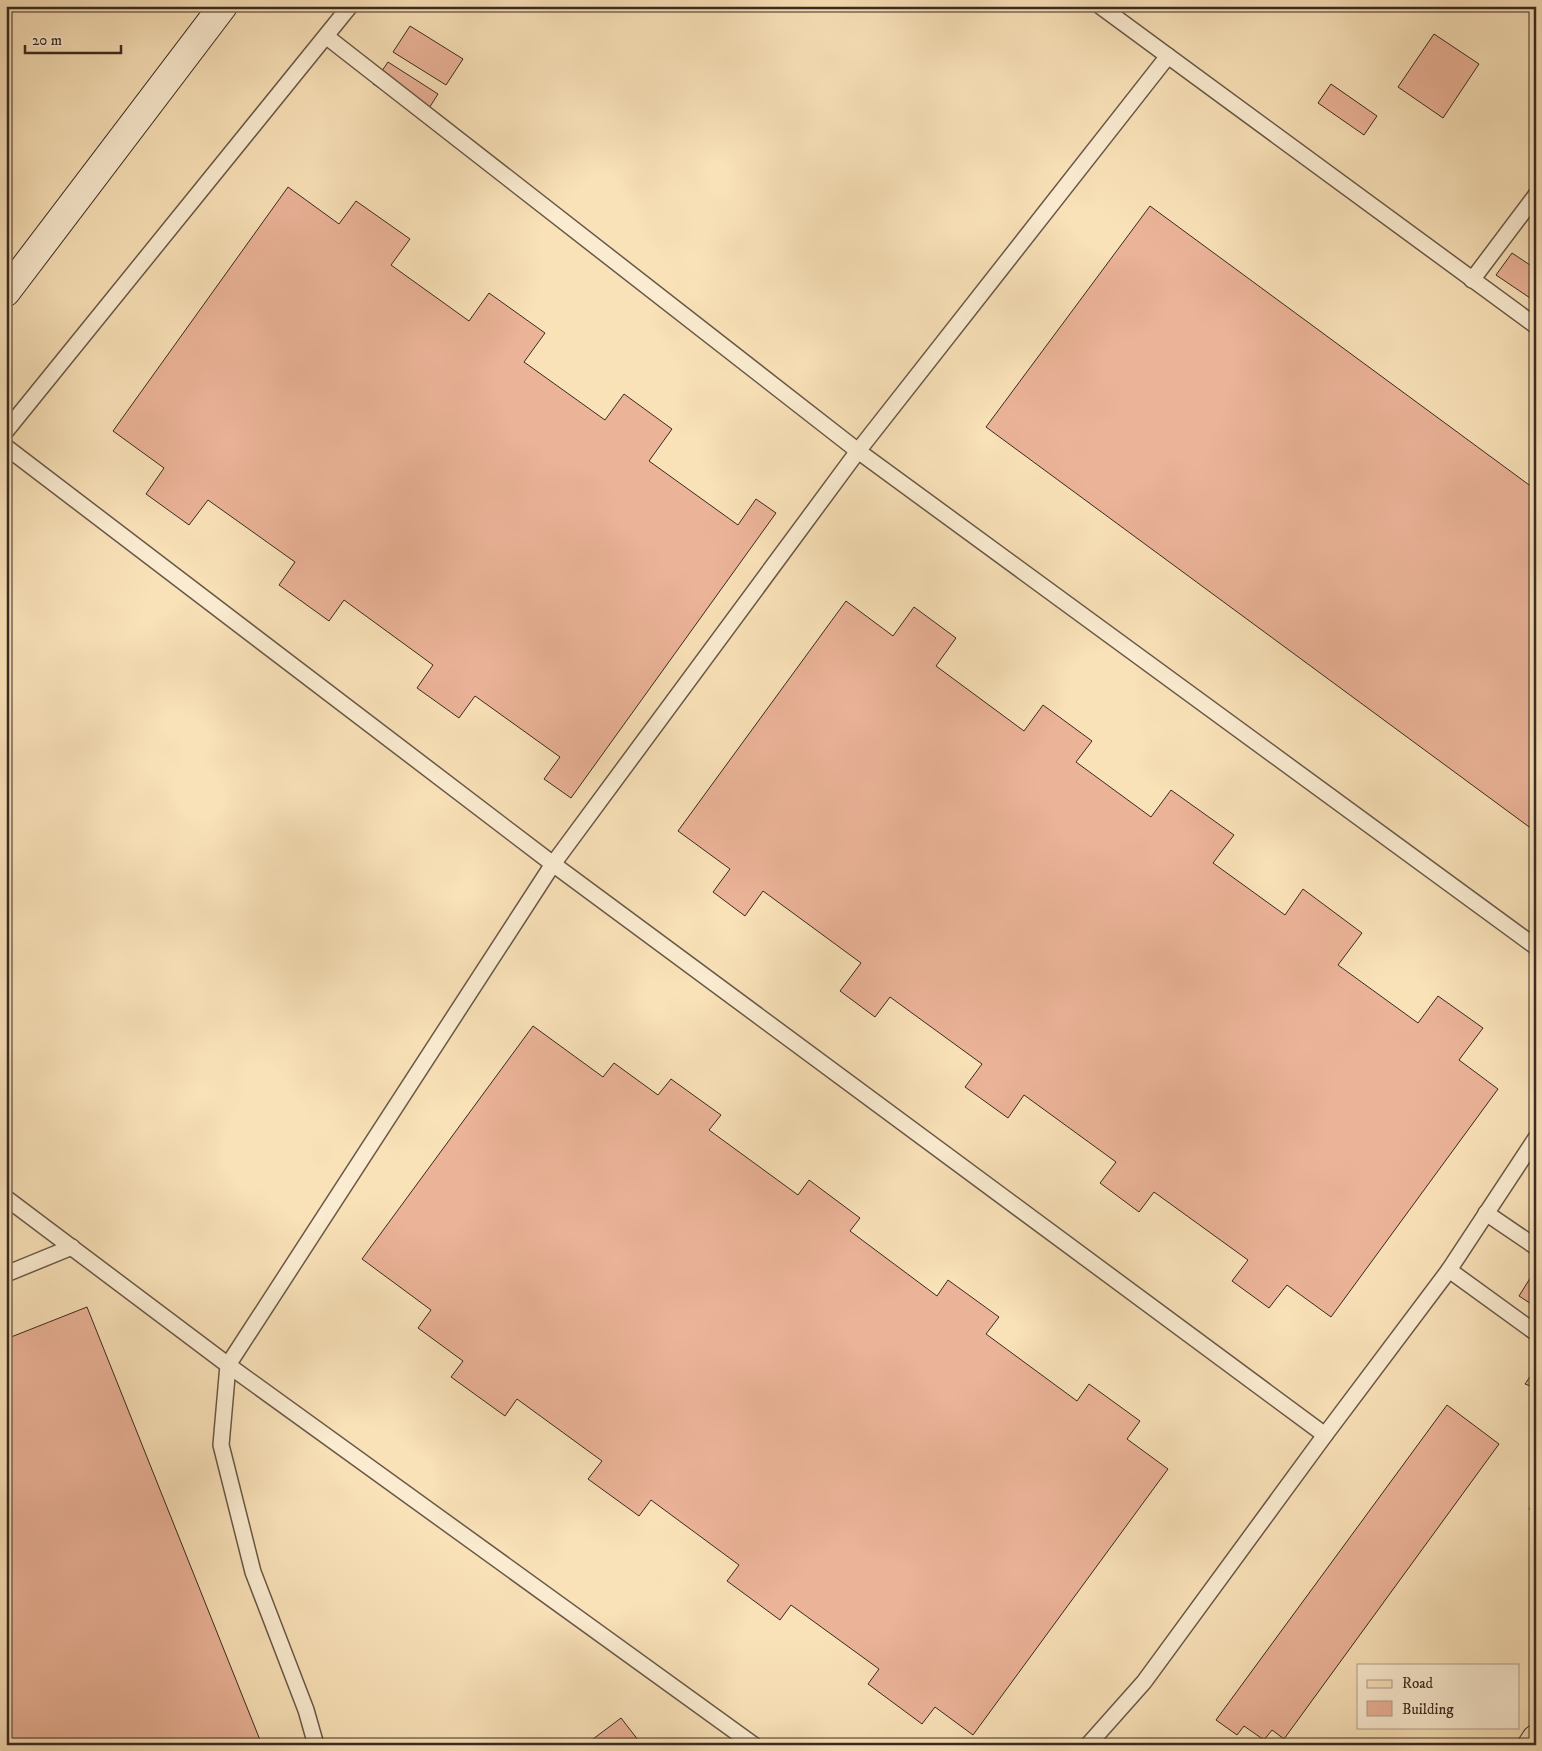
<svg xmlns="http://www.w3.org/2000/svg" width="1542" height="1751" viewBox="0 0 1542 1751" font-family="'IM FELL DW Pica',serif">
<rect width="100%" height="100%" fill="#f9e1b8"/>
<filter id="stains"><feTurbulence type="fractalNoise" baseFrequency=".004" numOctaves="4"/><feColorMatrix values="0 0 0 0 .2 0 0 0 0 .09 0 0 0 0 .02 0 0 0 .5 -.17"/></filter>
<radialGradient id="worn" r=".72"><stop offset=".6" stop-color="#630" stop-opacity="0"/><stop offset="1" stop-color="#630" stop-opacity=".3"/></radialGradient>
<g fill="#ebb398" stroke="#3a2a21">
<polygon points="410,26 463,59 446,85 393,52"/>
<polygon points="1434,34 1479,64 1443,118 1398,87"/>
<polygon points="388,62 438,94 424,116 373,84"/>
<polygon points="1331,84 1377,116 1364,135 1318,103"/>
<polygon points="288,187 339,224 356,201 410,239 391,265 469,321 489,293 545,333 524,362 605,420 624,394 672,429 649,461 738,525 756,499 776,513 571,798 544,779 560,757 475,696 459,718 417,688 433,665 344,600 329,621 279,585 295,562 208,500 189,525 146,494 164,468 113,431"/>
<polygon points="1150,206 1536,490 1536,832 986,427"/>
<polygon points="1512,253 1536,269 1536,302 1496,275"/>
<polygon points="846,601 893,636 914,607 956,638 936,666 1024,731 1043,705 1092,741 1076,762 1151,817 1171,790 1234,835 1213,863 1285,915 1303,889 1362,933 1338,965 1418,1023 1438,996 1483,1028 1459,1060 1498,1089 1331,1317 1287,1285 1269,1308 1232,1281 1248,1260 1154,1192 1139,1212 1100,1183 1116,1162 1024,1095 1008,1118 965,1087 982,1064 890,997 875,1017 840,991 861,963 763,891 745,916 713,892 730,869 678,831"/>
<polygon points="533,1026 603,1077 614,1063 658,1095 671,1079 721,1115 709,1130 798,1195 809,1180 860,1218 850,1231 937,1296 948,1280 999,1317 986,1334 1077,1401 1089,1384 1140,1421 1127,1439 1168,1469 973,1735 935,1707 922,1724 868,1684 879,1669 791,1605 780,1620 727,1581 739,1565 651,1500 639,1516 588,1479 602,1461 517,1399 505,1416 451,1377 463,1361 418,1328 431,1310 362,1259"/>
<polygon points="1534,1272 1536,1273 1536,1307 1519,1296"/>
<polygon points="87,1307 262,1745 6,1745 6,1339"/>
<polygon points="1536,1368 1536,1388 1525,1384"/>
<polygon points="1447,1405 1499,1444 1284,1739 1272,1730 1264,1740 1244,1726 1237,1735 1216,1720"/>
<polygon points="1536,1500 1536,1515 1529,1509"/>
<polygon points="621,1718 642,1745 585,1745"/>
</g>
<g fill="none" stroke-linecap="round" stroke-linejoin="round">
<defs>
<g id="lane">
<polyline points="1100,6 1168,56"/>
<polyline points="327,37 858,451 1536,947"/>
<polyline points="1472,280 1536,195"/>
<polyline points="6,431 350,6"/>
<polyline points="6,447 553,864 1325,1435"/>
<polyline points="6,1198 228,1365 754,1745"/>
<polyline points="1486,1213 1536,1247"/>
<polyline points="1449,1270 1536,1333"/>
<polyline points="6,1274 72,1247"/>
<polyline points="316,1745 306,1710 253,1572 221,1445 228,1365 553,864 858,451 1168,56 1536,326"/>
<polyline points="1088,1745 1144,1682 1325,1435 1449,1270 1536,1138"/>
</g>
<polyline id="secondary" points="6,292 223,6"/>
<polyline id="primary" points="1532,1745 1536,1739"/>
</defs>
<use href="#lane" stroke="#6a5847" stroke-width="18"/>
<use href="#secondary" stroke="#3a2a21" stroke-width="30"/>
<use href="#primary" stroke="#3a2a21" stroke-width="30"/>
<use href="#lane" stroke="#fbecd1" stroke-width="15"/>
<use href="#secondary" stroke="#fbecd1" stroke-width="28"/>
<use href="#primary" stroke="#f9e1b8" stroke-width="28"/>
</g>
<rect width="1542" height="1751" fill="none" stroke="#f9e1b8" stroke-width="25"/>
<rect x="8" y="8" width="1527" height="1736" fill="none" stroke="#3a2a21" stroke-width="2.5"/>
<rect x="12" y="12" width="1517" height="1726" fill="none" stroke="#3a2a21"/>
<rect x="1357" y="1664" width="162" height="65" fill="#fbecd1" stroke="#ae9e8b"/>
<rect x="1367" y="1680" width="25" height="8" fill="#f9e1b8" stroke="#ae9e8b"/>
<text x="1402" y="1688" font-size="15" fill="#3a2a21">Road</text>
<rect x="1367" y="1701" width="25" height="15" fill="#ebb398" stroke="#ae9e8b"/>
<text x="1402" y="1714" font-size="15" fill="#3a2a21">Building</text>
<path d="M25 45v8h96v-8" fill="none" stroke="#3a2a21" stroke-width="2.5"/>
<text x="32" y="45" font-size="15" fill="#3a2a21" stroke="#fbecd1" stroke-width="4" paint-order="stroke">20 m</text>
<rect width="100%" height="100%" filter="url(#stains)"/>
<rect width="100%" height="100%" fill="url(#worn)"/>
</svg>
